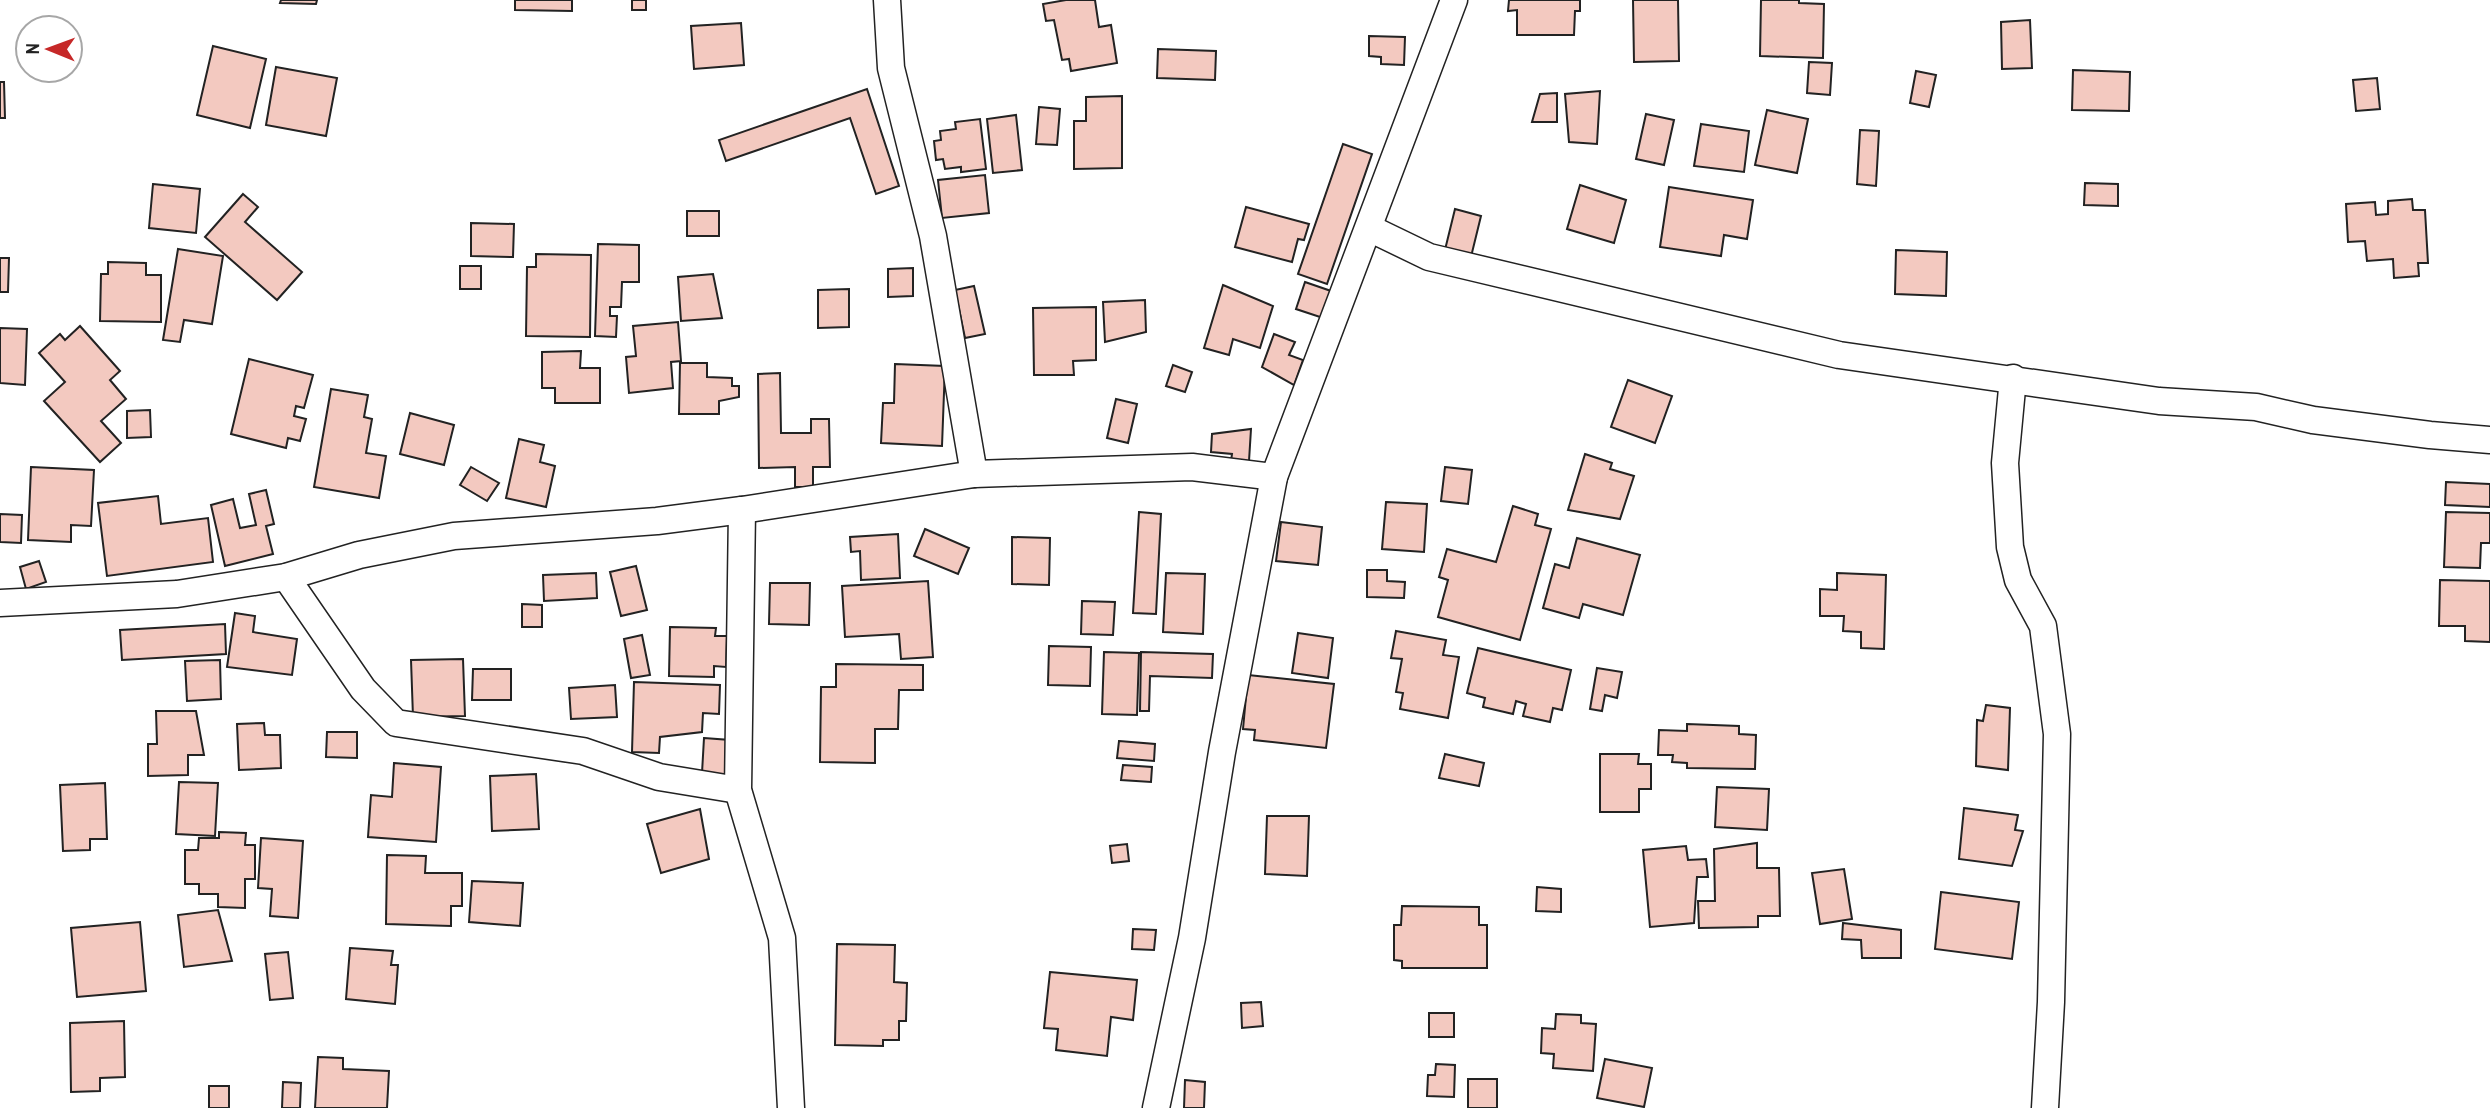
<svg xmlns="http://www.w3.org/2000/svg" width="2490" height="1108" viewBox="0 0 2490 1108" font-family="'Archivo Narrow',sans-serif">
<rect width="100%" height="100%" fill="#fff"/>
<g fill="#f3c9c0" stroke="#222" stroke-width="2">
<polygon points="281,0 317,0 316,4 280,3"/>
<polygon points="515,0 572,0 572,11 515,10"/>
<rect x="632" y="0" width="14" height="10"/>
<polygon points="1066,0 1095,0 1099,27 1111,25 1117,63 1071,71 1069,59 1062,60 1054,20 1046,21 1043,4"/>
<polygon points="1509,0 1580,0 1580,11 1575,11 1574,35 1517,35 1517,10 1508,11"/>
<polygon points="1633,0 1678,0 1679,61 1634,62"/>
<polygon points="1761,0 1799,0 1799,3 1824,4 1823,58 1760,56"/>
<polygon points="2030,20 2032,68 2002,69 2001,22"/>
<polygon points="741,23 744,65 694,69 691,26"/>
<polygon points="1369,36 1405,37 1404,65 1381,64 1381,57 1369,56"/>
<polygon points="213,46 266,59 250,128 197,115"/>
<polygon points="1158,49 1216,51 1215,80 1157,78"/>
<polygon points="1809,62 1832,63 1830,95 1807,93"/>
<polygon points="276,67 337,78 326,136 266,125"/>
<polygon points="2073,70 2130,72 2129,111 2072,110"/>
<polygon points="1916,71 1936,75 1929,107 1910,103"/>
<polygon points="2377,78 2380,109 2356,111 2353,80"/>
<polygon points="0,82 4,82 5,118 0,118"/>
<polygon points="867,89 899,186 876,194 850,118 726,161 719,140"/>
<polygon points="1600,91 1597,144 1569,142 1565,94"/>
<polygon points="1557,93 1557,122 1532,122 1540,94"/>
<polygon points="1122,96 1122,168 1074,169 1074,121 1086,121 1086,97"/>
<polygon points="1039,107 1060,109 1057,145 1036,144"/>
<polygon points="1767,110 1808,119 1797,173 1755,165"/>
<polygon points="1646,114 1674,120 1664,165 1636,159"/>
<polygon points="1016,115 1022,170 993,173 987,119"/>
<polygon points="980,119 986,169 961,172 961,167 945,169 943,159 936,160 934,141 941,140 940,131 956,129 955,122"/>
<polygon points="1701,124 1749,131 1744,172 1694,166"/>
<polygon points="1860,130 1879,131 1876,186 1857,184"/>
<polygon points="1343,144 1372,154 1327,284 1298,274"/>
<polygon points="985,175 989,213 942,218 938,180"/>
<polygon points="2085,183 2118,184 2118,206 2084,205"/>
<polygon points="153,184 200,189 196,233 149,228"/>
<polygon points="1580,185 1626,200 1614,243 1567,229"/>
<polygon points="1669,187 1753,200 1747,239 1724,235 1721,256 1660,247"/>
<polygon points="243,194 258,207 245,222 302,272 277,300 205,237"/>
<polygon points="2412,199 2413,210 2425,210 2428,263 2418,263 2419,276 2394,278 2393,259 2367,261 2365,241 2348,242 2346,204 2375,202 2376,215 2388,214 2388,201"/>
<polygon points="1246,207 1309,224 1304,240 1298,239 1292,262 1235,247"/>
<polygon points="1455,209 1481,216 1469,265 1443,258"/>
<rect x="687" y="211" width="32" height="25"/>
<polygon points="471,223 514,224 513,257 471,256"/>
<polygon points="598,244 639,245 639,282 622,282 621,307 610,307 610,316 617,316 616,337 595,336"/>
<polygon points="178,249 223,256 212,324 184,320 180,342 163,340"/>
<polygon points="1896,250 1947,252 1946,296 1895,294"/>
<polygon points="536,254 591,255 590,337 526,336 527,267 536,267"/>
<polygon points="0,258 9,258 8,292 0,292"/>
<polygon points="108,262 146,263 146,275 161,275 161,322 100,321 101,274 108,274"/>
<rect x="460" y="266" width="21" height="23"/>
<polygon points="913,268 913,296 888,297 888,269"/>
<polygon points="713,274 722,318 681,321 678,277"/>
<polygon points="1305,282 1331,291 1323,318 1296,309"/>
<polygon points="1223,285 1273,306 1260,348 1233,339 1229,355 1204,348"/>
<polygon points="974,286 985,334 965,338 955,290"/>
<polygon points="849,289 849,327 818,328 818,290"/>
<polygon points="1145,300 1146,332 1105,342 1103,302"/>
<polygon points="1096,307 1096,360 1073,361 1074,375 1034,375 1033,308"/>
<polygon points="678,322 681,361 671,362 673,388 629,393 626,357 636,356 633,326"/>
<polygon points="80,326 120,371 110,380 126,399 101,421 121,443 100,462 44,401 65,382 39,353 60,334 65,340"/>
<polygon points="0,328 27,329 25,385 0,383"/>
<polygon points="1274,334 1295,342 1289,355 1303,360 1294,385 1262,367"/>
<polygon points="581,351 580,368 600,368 600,403 555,403 555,388 542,388 542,352"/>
<polygon points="249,359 313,375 304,408 296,406 294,416 306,419 300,441 288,438 286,448 231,434"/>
<polygon points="680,363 707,363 707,377 732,378 732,386 739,386 739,397 719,401 719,414 679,414"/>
<polygon points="895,364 945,366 942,446 881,443 883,403 894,403"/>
<polygon points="1173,365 1192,372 1185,392 1166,386"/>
<polygon points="780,373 781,433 811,433 811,419 829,419 830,467 813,467 813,487 795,487 795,467 759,468 758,374"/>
<polygon points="1628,380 1672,396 1655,443 1611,427"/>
<polygon points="331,389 368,395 364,417 372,419 366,453 386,456 379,498 314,487"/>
<polygon points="1116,399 1137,404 1128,443 1107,438"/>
<polygon points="150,410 151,437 127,438 127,411"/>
<polygon points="410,413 454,425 444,465 400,454"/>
<polygon points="1251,429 1249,461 1231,461 1232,454 1211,452 1212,434"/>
<polygon points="519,439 544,445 540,462 555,466 546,507 506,498"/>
<polygon points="1585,454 1612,463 1610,469 1634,476 1620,519 1568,510"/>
<polygon points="31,467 94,470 91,526 71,525 71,542 28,540"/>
<polygon points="471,467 499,483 487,501 460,485"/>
<polygon points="1445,467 1472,470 1468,504 1441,501"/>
<polygon points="2446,482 2490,484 2490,507 2445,505"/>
<polygon points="266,490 274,524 266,526 273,554 225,566 211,505 233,499 240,528 256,525 249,494"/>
<polygon points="158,496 161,524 208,518 213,562 107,576 98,503"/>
<polygon points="1386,502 1427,504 1424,552 1382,549"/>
<polygon points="1513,506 1538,514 1535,525 1551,529 1520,640 1438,617 1448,580 1439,577 1447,549 1496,562"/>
<polygon points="1139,512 1161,514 1156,614 1133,613"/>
<polygon points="2446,512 2490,513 2490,543 2481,543 2480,568 2444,567"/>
<polygon points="0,514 22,515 21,543 0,542"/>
<polygon points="1281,522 1322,527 1318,565 1276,561"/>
<polygon points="925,529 969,548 958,574 914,556"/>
<polygon points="898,534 900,578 861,580 860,551 851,552 850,537"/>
<polygon points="1012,537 1050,538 1049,585 1012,584"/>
<polygon points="1577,538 1640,555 1623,615 1583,604 1579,618 1543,608 1555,564 1569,568"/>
<polygon points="39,561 46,582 26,589 20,567"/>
<polygon points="636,566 647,610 621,616 610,572"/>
<polygon points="1367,570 1387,570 1387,581 1405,582 1404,598 1367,597"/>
<polygon points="596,573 597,598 544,601 543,575"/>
<polygon points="1166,573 1205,574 1203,634 1163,632"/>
<polygon points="1837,573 1886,575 1884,649 1861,648 1861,632 1843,631 1844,616 1820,616 1820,589 1837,590"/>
<polygon points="2440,580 2490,581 2490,642 2465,641 2465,626 2439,626"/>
<polygon points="928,581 933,657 901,659 899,634 845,637 842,586"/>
<polygon points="770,583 810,583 809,625 769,624"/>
<polygon points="1082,601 1115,602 1113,635 1081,634"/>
<polygon points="522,604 542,605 542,627 522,627"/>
<polygon points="235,613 255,616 253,632 297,639 292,675 227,667"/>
<polygon points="225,624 226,654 122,660 120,630"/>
<polygon points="670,627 716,628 715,636 727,636 726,667 714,666 714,677 669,676"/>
<polygon points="1396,631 1446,640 1443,655 1459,657 1448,718 1400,709 1403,693 1396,692 1402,659 1391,658"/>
<polygon points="1298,633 1333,638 1328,678 1292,673"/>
<polygon points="642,635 650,675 631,678 624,639"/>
<polygon points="1049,646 1091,647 1090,686 1048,685"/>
<polygon points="1478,648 1571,670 1562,710 1553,708 1550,722 1523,716 1526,704 1516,701 1513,714 1483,707 1485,698 1467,693"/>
<polygon points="1104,652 1139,653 1137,715 1102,714"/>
<polygon points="1141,652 1213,654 1212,678 1150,676 1149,711 1140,711"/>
<polygon points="463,659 465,716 413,717 411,660"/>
<polygon points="220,660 221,699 187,701 185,661"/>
<polygon points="836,664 923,665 923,690 899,690 898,729 875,729 875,763 820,762 821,687 836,687"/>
<polygon points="1597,668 1622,672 1617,698 1605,695 1602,711 1590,709"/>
<polygon points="473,669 511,669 511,700 472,700"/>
<polygon points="1248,675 1334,684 1326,748 1254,740 1255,730 1243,729"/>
<polygon points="634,682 720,685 719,714 703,713 702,732 660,737 659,753 632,752"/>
<polygon points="615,685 617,717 571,719 569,688"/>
<polygon points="1986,705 2010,708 2008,770 1976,766 1977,720 1983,721"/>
<polygon points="156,711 196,711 204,755 188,755 188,775 148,776 148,744 157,744"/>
<polygon points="264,723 265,735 280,735 281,768 239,770 237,724"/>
<polygon points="1687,724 1739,726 1739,734 1756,735 1755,769 1687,768 1687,763 1672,762 1673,755 1658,755 1659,730 1687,731"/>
<polygon points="327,732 357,732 357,758 326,757"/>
<polygon points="704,738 730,740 728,775 702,773"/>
<polygon points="1119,741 1155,744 1154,761 1117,758"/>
<polygon points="1445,754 1484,763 1479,786 1439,778"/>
<polygon points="1600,754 1639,754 1638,764 1651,764 1651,789 1639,789 1639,812 1600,812"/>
<polygon points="394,763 441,767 436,842 368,837 371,795 392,797"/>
<polygon points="1123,765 1152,767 1151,782 1121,780"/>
<polygon points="536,774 539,829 492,831 490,776"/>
<polygon points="179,782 218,783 215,836 176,834"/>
<polygon points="105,783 107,839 90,839 90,850 63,851 60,785"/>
<polygon points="1717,787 1769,789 1767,830 1715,827"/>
<polygon points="1964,808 2018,815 2015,830 2023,831 2012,866 1959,859"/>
<polygon points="700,809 709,859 661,873 647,824"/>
<polygon points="1267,816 1309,816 1307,876 1265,874"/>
<polygon points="219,832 246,833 245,845 255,845 255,879 245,879 245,908 218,907 218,894 199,894 199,884 185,884 185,850 198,850 199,838 219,838"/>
<polygon points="261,838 303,841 298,918 270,916 272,889 258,888"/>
<polygon points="1757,843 1757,868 1779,868 1780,916 1758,916 1758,927 1699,928 1698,901 1715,901 1714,849"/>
<polygon points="1127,844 1129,861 1112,863 1110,846"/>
<polygon points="1686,846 1688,860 1706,859 1708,877 1697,877 1694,923 1650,927 1643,850"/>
<polygon points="387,855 426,856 425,873 462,873 462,906 451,906 451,926 386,924"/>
<polygon points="1844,869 1852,919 1820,924 1812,873"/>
<polygon points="472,881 523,883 520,926 469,922"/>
<polygon points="1537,887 1561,889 1561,912 1536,911"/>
<polygon points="1941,892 2019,902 2012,959 1935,949"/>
<polygon points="1402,906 1479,907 1479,925 1487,925 1487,968 1402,968 1402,961 1394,960 1394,925 1401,925"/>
<polygon points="218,910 232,961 184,967 178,915"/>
<polygon points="140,922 146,991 77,997 71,928"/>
<polygon points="1843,923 1901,930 1901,958 1862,958 1861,940 1842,939"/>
<polygon points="1133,929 1156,930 1154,950 1132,949"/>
<polygon points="837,944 895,945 894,982 907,983 906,1021 899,1021 899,1040 883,1040 883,1046 835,1045"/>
<polygon points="350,948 393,951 391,965 398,965 395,1004 346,999"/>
<polygon points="288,952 293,998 270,1000 265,954"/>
<polygon points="1050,972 1137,980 1133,1020 1111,1017 1107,1056 1056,1050 1058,1029 1044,1028"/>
<polygon points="1261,1002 1263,1026 1242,1028 1241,1003"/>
<rect x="1429" y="1013" width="25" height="24"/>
<polygon points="1556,1014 1581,1015 1581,1023 1596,1024 1593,1071 1553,1068 1554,1054 1541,1053 1542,1028 1555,1029"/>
<polygon points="124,1021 125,1077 100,1078 100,1091 71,1092 70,1023"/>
<polygon points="318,1057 343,1058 343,1069 389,1071 387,1108 315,1108"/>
<polygon points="1605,1059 1652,1068 1644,1107 1597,1098"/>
<polygon points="1436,1064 1455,1065 1454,1097 1427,1096 1428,1075 1435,1075"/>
<rect x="1468" y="1079" width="29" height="29"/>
<polygon points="1185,1080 1205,1082 1204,1108 1184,1108"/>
<polygon points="283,1082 301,1083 300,1108 282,1108"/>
<rect x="209" y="1086" width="20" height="22"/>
</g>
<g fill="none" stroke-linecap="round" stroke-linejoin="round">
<defs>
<g id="street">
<polyline points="887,0 891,68 933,236 974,474"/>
<polyline points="1369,228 1429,257 1839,355 2159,401 2256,407 2313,420 2430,435 2490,440"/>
<polyline points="2013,378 2005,463 2010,547 2018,580 2043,626 2057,734 2051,1002 2045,1108"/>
<polyline points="742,510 738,790 782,938 791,1108"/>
<polyline points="286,577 363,689 396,723 583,751 659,777 738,790"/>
<polyline points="0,603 177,594 286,577 359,555 454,536 657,521 742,510 974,474 1192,467 1274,477"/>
<polyline points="1156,1108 1192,938 1222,752 1274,477 1454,0"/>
</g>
</defs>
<use href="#street" stroke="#222" stroke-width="29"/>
<use href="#street" stroke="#fff" stroke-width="26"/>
</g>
<g transform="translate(49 49) rotate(271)"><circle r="33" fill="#ffffff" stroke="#a7a7a7" stroke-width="2"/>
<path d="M0-5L12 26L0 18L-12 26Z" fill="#c62828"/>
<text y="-10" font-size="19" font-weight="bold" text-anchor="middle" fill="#222222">N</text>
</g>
</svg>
